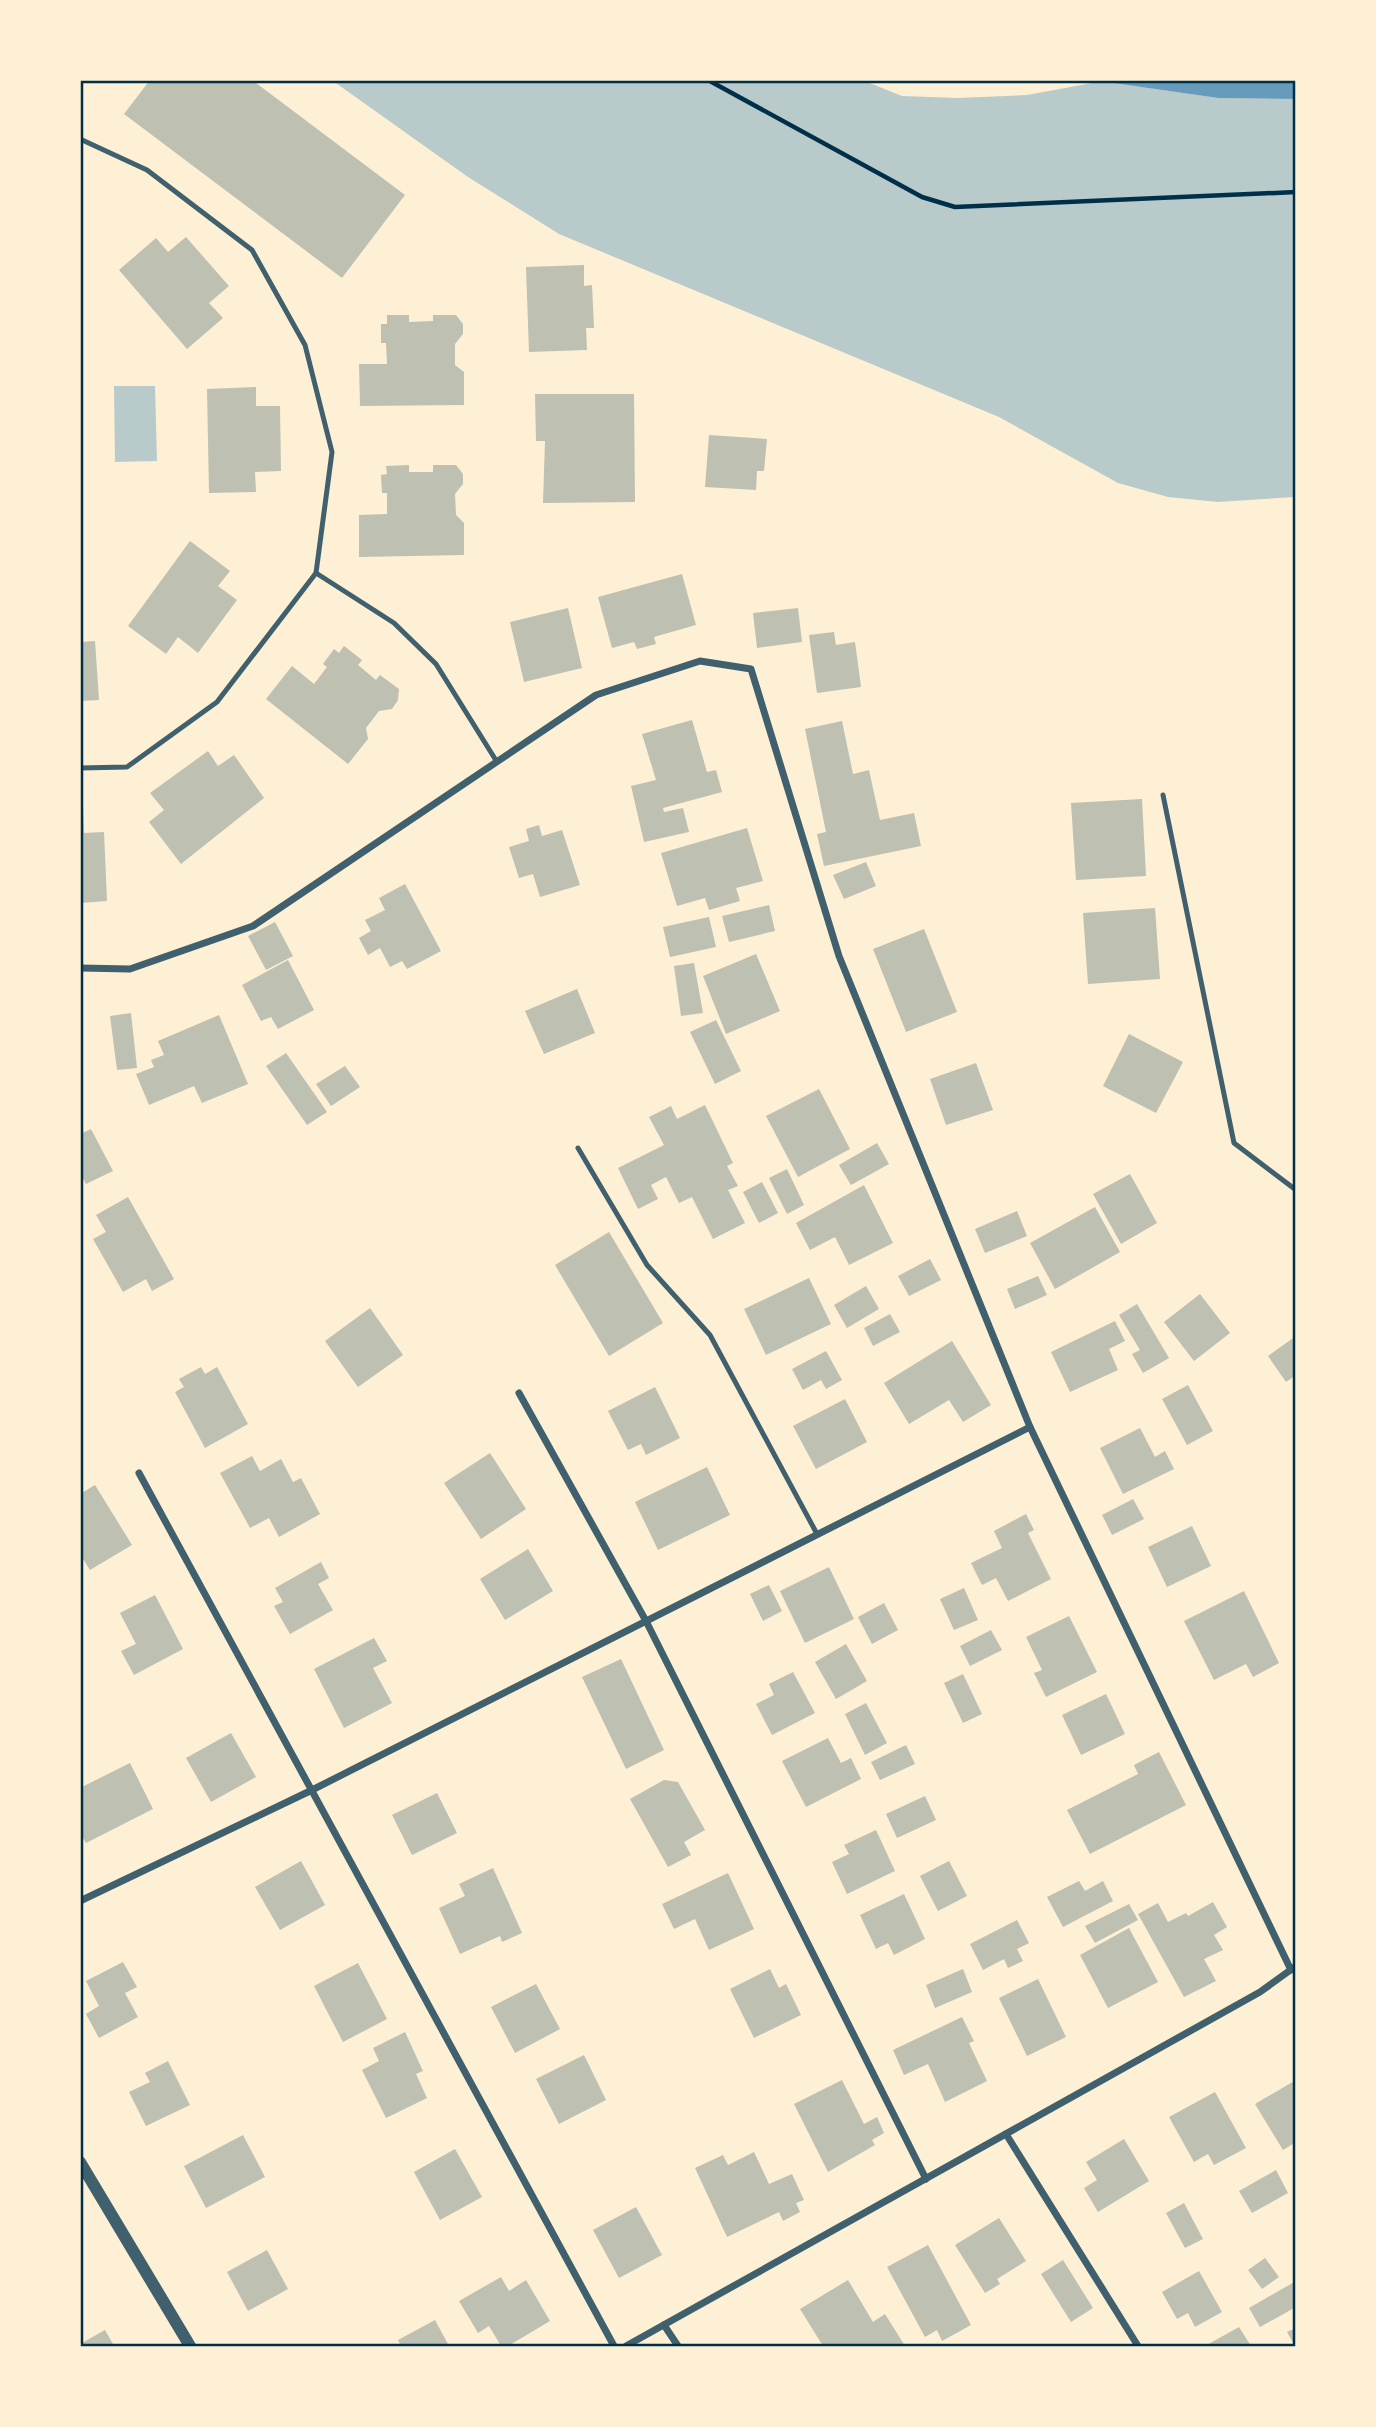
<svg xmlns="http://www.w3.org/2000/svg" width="1376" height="2427" viewBox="0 0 1376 2427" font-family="'Noto Sans',sans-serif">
<rect width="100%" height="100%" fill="#fdf0d5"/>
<g fill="#b9caca">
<polygon points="862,80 902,96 958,98 1027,95 1103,81 1218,98 1295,99 1295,497 1218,502 1168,497 1118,483 999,417 559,234 468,177 333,81"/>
<polygon points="114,386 155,386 157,461 115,462"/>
</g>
<polygon fill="#669bbc" points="1100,81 1295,81 1295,99 1218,98"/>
<g fill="#bec0b2">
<polygon points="150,80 252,80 405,195 342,278 124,114"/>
<polygon points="186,237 229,286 209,303 223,318 187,349 119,270 156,238 168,252"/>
<polygon points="584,265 584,286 592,285 594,328 586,328 587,350 529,352 526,267"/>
<polygon points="387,315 409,315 409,322 433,321 433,315 456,315 463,324 463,334 455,344 455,365 464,372 464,405 360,406 359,364 387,364 386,343 381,343 381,324 387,324"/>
<polygon points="256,387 256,406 280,406 281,471 255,472 256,492 209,493 207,389"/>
<polygon points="535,394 634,394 635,502 543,503 545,441 536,441"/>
<polygon points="709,435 767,439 764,471 757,471 756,490 705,487"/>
<polygon points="409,465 409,472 433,472 433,465 456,465 463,474 463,484 455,494 456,515 464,523 464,555 359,557 359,515 387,514 387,493 382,493 381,475 387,474 386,466"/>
<polygon points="190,541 230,571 218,586 237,600 198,653 178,637 166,654 128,626"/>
<polygon points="682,574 696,625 654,637 656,644 637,649 634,642 612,648 598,597"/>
<polygon points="568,608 582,668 524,682 510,622"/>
<polygon points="798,608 802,642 757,648 753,613"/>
<polygon points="834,632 836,645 855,642 861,687 817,693 809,635"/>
<polygon points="95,641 99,700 80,701 80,642"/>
<polygon points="344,646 362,660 358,665 376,680 380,675 399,689 398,700 392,709 379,711 366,728 368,739 348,764 266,699 292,666 314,684 327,667 323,664 334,649 339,653"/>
<polygon points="692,720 707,772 716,770 722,792 663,808 664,812 683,808 689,832 644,842 631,786 656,780 642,734"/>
<polygon points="842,721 853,774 869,770 880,820 914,813 921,846 824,866 817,834 826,832 805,729"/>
<polygon points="208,751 218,766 234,755 264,798 181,864 149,822 164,810 150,793"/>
<polygon points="1142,799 1146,876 1076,880 1071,803"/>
<polygon points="80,807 83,807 84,833 104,832 107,901 80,903"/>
<polygon points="539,825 542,836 562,830 580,885 540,897 533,874 519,878 509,847 529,841 526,829"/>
<polygon points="747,828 763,881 736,888 740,901 709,910 705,898 677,906 661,853"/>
<polygon points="866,862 876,886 844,899 833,875"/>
<polygon points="405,884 441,951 407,969 402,961 390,967 380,948 368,955 359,938 371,931 365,920 385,910 379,898"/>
<polygon points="769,905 775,931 729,942 722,916"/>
<polygon points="1155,908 1160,979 1088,984 1083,913"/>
<polygon points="709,917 716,947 670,957 663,927"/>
<polygon points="275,922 293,956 266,970 248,936"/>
<polygon points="924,929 957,1012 906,1032 873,949"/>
<polygon points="756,954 780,1011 726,1034 703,976"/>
<polygon points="288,960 314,1010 278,1029 271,1017 261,1021 242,985"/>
<polygon points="694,963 703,1013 681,1016 674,966"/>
<polygon points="577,989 595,1033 544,1054 525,1011"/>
<polygon points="131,1013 137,1068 117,1070 110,1016"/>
<polygon points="219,1015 248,1084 202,1103 194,1086 149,1105 136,1074 154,1067 151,1060 164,1055 158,1041"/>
<polygon points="716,1020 741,1071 715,1084 690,1032"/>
<polygon points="1129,1034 1183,1062 1156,1113 1103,1086"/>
<polygon points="286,1053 327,1112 307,1125 266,1066"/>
<polygon points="976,1063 993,1110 946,1125 930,1079"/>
<polygon points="345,1066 360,1087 331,1106 316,1084"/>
<polygon points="819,1089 850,1149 798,1177 766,1116"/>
<polygon points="705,1105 733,1163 727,1166 738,1186 728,1190 745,1223 713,1239 692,1197 679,1203 666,1177 651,1185 658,1199 638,1209 618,1168 664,1145 649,1117 671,1106 677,1119"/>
<polygon points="91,1129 113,1171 86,1184 80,1173 80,1134"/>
<polygon points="877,1143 889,1164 851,1185 839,1165"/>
<polygon points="787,1169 804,1205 787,1214 769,1178"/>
<polygon points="1130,1174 1157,1223 1121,1244 1093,1194"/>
<polygon points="762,1182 778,1213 759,1223 743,1192"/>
<polygon points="864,1185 893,1243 849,1265 835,1237 810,1250 796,1223"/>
<polygon points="128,1197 174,1279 152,1291 146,1279 123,1292 93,1239 106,1232 96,1215"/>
<polygon points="1095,1207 1120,1252 1055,1289 1030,1243"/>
<polygon points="1017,1211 1027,1236 985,1253 975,1229"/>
<polygon points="609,1232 663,1323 609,1356 555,1265"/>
<polygon points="930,1259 941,1280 909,1296 898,1276"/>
<polygon points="1038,1276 1047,1295 1015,1309 1007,1289"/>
<polygon points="809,1278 831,1324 766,1355 744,1309"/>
<polygon points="866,1286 879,1309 847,1328 834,1305"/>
<polygon points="1200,1294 1230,1333 1194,1361 1164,1322"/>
<polygon points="1137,1304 1169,1358 1143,1373 1132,1354 1140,1350 1119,1315"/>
<polygon points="370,1308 403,1355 358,1387 325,1341"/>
<polygon points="890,1314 900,1332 873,1346 864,1328"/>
<polygon points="1115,1321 1125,1341 1109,1349 1118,1370 1070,1392 1051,1352"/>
<polygon points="1296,1336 1296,1375 1286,1382 1268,1356"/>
<polygon points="952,1341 991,1405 963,1422 949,1400 909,1424 884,1383"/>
<polygon points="826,1351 842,1380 826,1389 821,1380 803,1390 792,1369"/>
<polygon points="201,1367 205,1374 217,1367 248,1424 205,1448 175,1392 184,1387 179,1379"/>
<polygon points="1188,1385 1213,1431 1187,1445 1162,1399"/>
<polygon points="655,1387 680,1438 646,1455 641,1444 628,1450 608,1411"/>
<polygon points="845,1399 867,1442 816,1469 793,1426"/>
<polygon points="1140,1428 1155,1457 1165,1451 1174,1469 1123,1494 1100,1448"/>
<polygon points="490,1453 526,1509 481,1539 444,1483"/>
<polygon points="252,1456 260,1471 281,1459 293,1482 301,1478 320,1514 279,1537 269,1518 250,1528 220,1473"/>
<polygon points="707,1467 730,1515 658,1550 635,1502"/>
<polygon points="95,1485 132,1545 90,1570 80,1554 80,1494"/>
<polygon points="1133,1499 1144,1519 1112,1535 1102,1515"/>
<polygon points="1026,1514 1034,1530 1028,1533 1051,1579 1008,1601 996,1578 982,1585 971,1563 1002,1548 994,1531"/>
<polygon points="1192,1526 1211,1566 1167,1587 1148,1547"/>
<polygon points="528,1549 553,1591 505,1620 480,1579"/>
<polygon points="321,1562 329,1578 318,1584 333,1610 290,1634 274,1606 283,1602 275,1588"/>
<polygon points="829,1567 854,1619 805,1643 780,1591"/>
<polygon points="769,1585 782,1611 763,1621 750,1594"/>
<polygon points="964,1588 978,1620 954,1630 940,1599"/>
<polygon points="1244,1591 1279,1663 1253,1677 1246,1664 1214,1680 1184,1621"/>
<polygon points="155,1595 183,1649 134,1675 121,1651 136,1644 120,1613"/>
<polygon points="884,1603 898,1630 872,1644 858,1617"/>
<polygon points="1069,1616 1097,1672 1046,1697 1034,1673 1042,1670 1026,1637"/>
<polygon points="991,1630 1002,1650 970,1666 960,1646"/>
<polygon points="374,1638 387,1661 373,1668 392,1703 344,1728 314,1669"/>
<polygon points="846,1644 867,1681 836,1699 815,1662"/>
<polygon points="621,1659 664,1750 626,1769 582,1677"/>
<polygon points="793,1672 815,1713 772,1735 756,1704 774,1695 769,1684"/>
<polygon points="963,1674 982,1714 963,1723 944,1683"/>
<polygon points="1106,1694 1125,1734 1081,1755 1062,1715"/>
<polygon points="866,1703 887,1743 865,1755 845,1714"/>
<polygon points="231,1733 256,1777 211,1802 186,1758"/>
<polygon points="828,1738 841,1763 851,1758 861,1779 806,1807 782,1761"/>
<polygon points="906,1745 915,1764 880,1780 871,1762"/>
<polygon points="1159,1752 1186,1805 1090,1854 1067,1810 1138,1774 1134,1765"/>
<polygon points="130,1763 153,1809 86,1843 80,1833 80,1788"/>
<polygon points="664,1780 678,1782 705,1830 684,1842 691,1855 668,1867 630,1799"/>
<polygon points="437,1793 457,1833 412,1855 392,1815"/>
<polygon points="925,1796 936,1820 897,1838 886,1814"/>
<polygon points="876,1830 895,1871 847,1894 832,1862 849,1854 844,1845"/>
<polygon points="301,1861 325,1905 280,1930 255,1887"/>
<polygon points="949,1861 967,1896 938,1911 920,1876"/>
<polygon points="493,1868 522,1933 502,1942 500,1936 460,1954 439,1908 465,1896 459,1884"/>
<polygon points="728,1873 754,1929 709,1950 695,1919 674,1929 662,1904"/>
<polygon points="1079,1881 1085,1891 1103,1881 1113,1901 1063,1927 1047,1897"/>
<polygon points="904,1894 925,1939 894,1955 888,1943 876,1949 860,1915"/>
<polygon points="1213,1902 1227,1927 1214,1935 1223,1950 1204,1959 1216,1981 1184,1997 1138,1914 1158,1903 1168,1922 1186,1913 1188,1916"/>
<polygon points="1129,1904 1138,1920 1095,1943 1085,1926"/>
<polygon points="1017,1920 1029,1943 1017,1949 1023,1961 1008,1968 1004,1959 983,1970 970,1944"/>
<polygon points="1129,1928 1158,1982 1108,2008 1080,1955"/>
<polygon points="123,1962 137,1987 125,1993 138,2017 99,2038 86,2014 99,2006 86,1981"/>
<polygon points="358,1963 387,2019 343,2042 314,1986"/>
<polygon points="770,1969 779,1988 786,1984 801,2015 754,2038 730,1989"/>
<polygon points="963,1969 972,1992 935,2008 926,1985"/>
<polygon points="1038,1979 1066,2037 1027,2056 999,1998"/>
<polygon points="536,1984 560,2029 515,2053 491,2007"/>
<polygon points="962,2017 974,2041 969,2043 987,2081 945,2102 928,2064 904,2075 893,2050"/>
<polygon points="405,2032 423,2071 416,2074 427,2098 386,2118 362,2070 379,2061 373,2048"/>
<polygon points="584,2055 606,2100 559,2124 536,2079"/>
<polygon points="168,2061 190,2105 146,2126 129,2092 150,2082 145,2073"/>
<polygon points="842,2080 864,2124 877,2117 884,2133 872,2140 875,2145 828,2172 794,2104"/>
<polygon points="1296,2080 1296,2142 1283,2150 1255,2104"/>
<polygon points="1215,2092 1246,2148 1214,2165 1208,2154 1194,2162 1169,2117"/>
<polygon points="243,2135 265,2177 206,2208 184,2166"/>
<polygon points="1124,2139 1149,2181 1098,2212 1084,2188 1097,2180 1086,2162"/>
<polygon points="455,2149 482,2197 440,2220 414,2172"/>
<polygon points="754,2152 769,2184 792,2174 804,2200 796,2203 800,2212 783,2221 779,2212 727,2237 695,2168 723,2155 728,2165"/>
<polygon points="1276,2170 1288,2193 1252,2213 1239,2191"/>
<polygon points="1184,2203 1203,2239 1185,2248 1166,2213"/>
<polygon points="636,2207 662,2255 619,2278 593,2230"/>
<polygon points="999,2218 1026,2261 997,2279 1000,2284 985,2293 955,2245"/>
<polygon points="928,2245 971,2325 942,2341 937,2330 925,2337 887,2267"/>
<polygon points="267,2250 288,2289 248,2311 227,2272"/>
<polygon points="1265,2258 1279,2277 1262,2289 1248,2270"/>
<polygon points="1063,2260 1093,2308 1071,2322 1041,2274"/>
<polygon points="1199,2271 1222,2312 1195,2327 1188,2313 1177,2319 1162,2292"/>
<polygon points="501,2277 509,2291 526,2280 550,2321 508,2346 501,2346 489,2326 478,2333 459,2301"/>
<polygon points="848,2280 873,2322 885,2314 905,2346 823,2346 800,2309"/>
<polygon points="1296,2281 1296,2307 1260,2327 1249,2308"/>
<polygon points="435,2320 449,2346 401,2346 398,2340"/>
<polygon points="1239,2327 1251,2346 1205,2346"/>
<polygon points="1296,2328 1296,2346 1295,2346 1287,2332"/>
<polygon points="105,2330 114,2346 80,2346 80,2344"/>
</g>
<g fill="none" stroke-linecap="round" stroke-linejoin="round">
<polyline stroke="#003049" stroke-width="4.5" points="708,80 922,197 955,207 1296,192"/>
<g stroke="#3f606c" stroke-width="5">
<polyline points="80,139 147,170 252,250 305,345 332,452 316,573 217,702 127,767 80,768"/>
<polyline points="316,573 394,623 436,664 497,762"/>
<polyline points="1163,795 1234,1143 1296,1190"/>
<polyline points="578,1148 647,1265 710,1335 817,1534"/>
</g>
<g stroke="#3f606c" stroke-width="7">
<polyline points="80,968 130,969 253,926 596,695 700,661 751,669 839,956 1030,1427 1291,1970"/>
<polyline points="519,1393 646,1621 926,2179"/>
<polyline points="139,1473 614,2346"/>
<polyline points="80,1901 310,1791 1030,1427"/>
<polyline points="1006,2134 1138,2346"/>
<polyline points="664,2325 678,2346"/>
<polyline points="626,2346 1260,1992 1296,1966"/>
</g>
<polyline stroke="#3f606c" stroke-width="12" points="80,2162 190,2346"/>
</g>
<rect width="1376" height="2427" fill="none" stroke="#fdf0d5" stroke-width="164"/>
<rect x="82" y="82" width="1212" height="2263" fill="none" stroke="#003049" stroke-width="2.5"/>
</svg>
